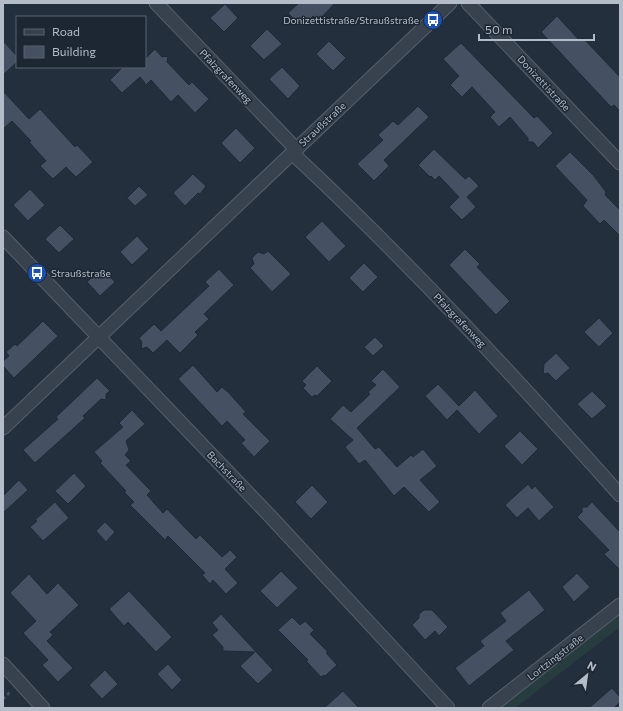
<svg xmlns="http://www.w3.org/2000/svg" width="623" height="711" viewBox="0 0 623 711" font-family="Commissioner,sans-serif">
<rect width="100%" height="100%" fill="#242f3e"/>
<polygon fill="#263c3f" points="620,613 620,627 515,708 499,708"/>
<g fill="#455162" stroke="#1f2835">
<polygon points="299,3 335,3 318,21 313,16 302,27 288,13"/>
<polygon points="225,4 238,18 224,32 210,18"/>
<polygon points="557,16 580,41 583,38 620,77 620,111 614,105 611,107 541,32"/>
<polygon points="267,29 282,44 264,60 250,46"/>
<polygon points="3,41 17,56 17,62 3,75"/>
<polygon points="329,41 346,58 333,71 316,54"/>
<polygon points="461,43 534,118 537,116 553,133 538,148 533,142 528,142 528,138 510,117 499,127 490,117 495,112 472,87 462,97 450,85 459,76 443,59"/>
<polygon points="155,49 162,57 168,56 167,62 189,85 192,82 209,99 195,113 178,95 171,102 151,80 145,86 145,83 140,77 122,93 110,80 123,67 145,67 145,59"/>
<polygon points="282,67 300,86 288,99 269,79"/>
<polygon points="3,91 29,119 40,109 75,147 77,145 93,162 76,177 66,167 53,179 40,166 46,161 29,142 31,141 12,121 3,129"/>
<polygon points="418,106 429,117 384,160 389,166 374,181 357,164 383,140 378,135 393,121 398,125"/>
<polygon points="236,128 255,148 240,163 221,143"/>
<polygon points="434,149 465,179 469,176 479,186 467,197 476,207 462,220 449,207 459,197 439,176 435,180 431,176 430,177 418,165"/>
<polygon points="570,152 593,175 606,192 605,195 620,210 620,236 604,220 600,224 583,206 587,200 555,166"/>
<polygon points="193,174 206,186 200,194 198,193 185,206 173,193"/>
<polygon points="139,186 148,195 135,206 127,198"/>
<polygon points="30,189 45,205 28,221 13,205"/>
<polygon points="322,221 346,246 329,262 305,237"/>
<polygon points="60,225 74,239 59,253 45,239"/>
<polygon points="137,236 149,249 132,265 120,252"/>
<polygon points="465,249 480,264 477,267 510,301 496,315 449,265"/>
<polygon points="268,251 291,274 272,292 250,268 254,264 252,258 258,252 264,254"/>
<polygon points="364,263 378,277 363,292 349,278"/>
<polygon points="101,268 115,282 100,296 87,282"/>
<polygon points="219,269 234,285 204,314 209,319 195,332 198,335 180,353 167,340 153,353 147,347 141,349 142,342 139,338 154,324 161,331 209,286 205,282"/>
<polygon points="599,318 613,333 599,347 584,332"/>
<polygon points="43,321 58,336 14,378 3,366 3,361 9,356 6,352 15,344 17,346"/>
<polygon points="375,337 384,346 373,356 364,347"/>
<polygon points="556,353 570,368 556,381 548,373 543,374 544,364"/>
<polygon points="193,365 217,392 222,387 228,392 246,412 243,414 270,441 254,457 241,443 245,440 227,421 222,426 178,379"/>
<polygon points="317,366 332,381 317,396 315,395 312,397 303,388 306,385 302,381"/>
<polygon points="383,369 400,387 357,428 375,449 379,447 397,467 411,455 413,457 423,449 437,466 420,480 440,502 429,512 404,487 394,496 365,460 359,464 345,447 353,440 330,419 343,405 351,412 370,394 368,392 376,385 371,381"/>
<polygon points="97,378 110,391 106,394 106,400 101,399 83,416 85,418 35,463 23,450 58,419 56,417"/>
<polygon points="438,384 459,406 475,390 498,416 479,434 457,410 447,420 425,396"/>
<polygon points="592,391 607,406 592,419 577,404"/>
<polygon points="132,410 145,424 126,441 129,450 125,455 131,461 126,465 151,491 147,495 163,513 167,509 196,539 200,535 222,557 230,550 237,557 225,569 238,583 226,594 213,580 210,584 202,575 205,573 168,536 165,540 130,505 134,502 124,492 126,491 100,463 102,461 94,452 123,427 119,423"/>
<polygon points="520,431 538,449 522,465 504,446"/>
<polygon points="74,473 86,486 68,504 55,491"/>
<polygon points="19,480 28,490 3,513 3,496"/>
<polygon points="528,484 532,489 535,486 554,507 539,521 528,508 517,518 505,505"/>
<polygon points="312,485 328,502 311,519 295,502"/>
<polygon points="55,502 69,518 43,541 30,527 37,521 35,520"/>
<polygon points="592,502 620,532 620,570 604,554 609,550 577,517 582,512 582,507 587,507"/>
<polygon points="105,522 115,532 106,542 96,531"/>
<polygon points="281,571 298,588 277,608 260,591"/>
<polygon points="577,573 590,587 574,602 562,587"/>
<polygon points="29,574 47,594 58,583 79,605 50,632 53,635 47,641 73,668 58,682 42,665 48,660 23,633 36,621 10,593"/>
<polygon points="529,590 545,610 506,641 514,650 469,686 455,668 484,646 480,641 506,621 500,613"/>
<polygon points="129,591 172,637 156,652 128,622 124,626 109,609"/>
<polygon points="424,610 432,610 448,627 439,636 435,631 425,640 412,625 419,618 419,614"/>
<polygon points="221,614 273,670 258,684 240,666 255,652 223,651 223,647 212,635 218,630 212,623"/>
<polygon points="292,617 300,625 305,621 314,630 310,634 327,651 327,654 337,665 325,676 324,675 321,677 306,661 308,660 278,630"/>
<polygon points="168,664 182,680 172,690 157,674"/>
<polygon points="105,670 118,684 102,699 89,685"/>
<polygon points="612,688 620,697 620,702 614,708 589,708"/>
<polygon points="343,691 359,708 324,708"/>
</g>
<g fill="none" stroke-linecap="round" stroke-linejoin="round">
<defs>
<g id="street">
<polyline points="156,3 296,149"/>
<polyline points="468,3 620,163"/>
<path d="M292 153C407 260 515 377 620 495"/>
<polyline points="3,237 270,516 448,708"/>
<polyline points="3,428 450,3"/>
<polyline points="3,664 43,708"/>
<polyline points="489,708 620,605"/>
</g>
</defs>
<use href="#street" stroke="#565f6c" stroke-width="15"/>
<polyline stroke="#44595c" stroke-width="2.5" stroke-dasharray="3 3" stroke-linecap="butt" points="3,699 10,692"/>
<use href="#street" stroke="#38414e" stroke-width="13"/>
</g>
<defs>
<symbol id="bus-disc" viewBox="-11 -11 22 22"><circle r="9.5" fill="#1a4fb4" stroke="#1d2633"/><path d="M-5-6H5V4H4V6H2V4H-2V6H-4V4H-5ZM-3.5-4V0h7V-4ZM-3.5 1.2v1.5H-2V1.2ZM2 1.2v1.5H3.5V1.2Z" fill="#fff"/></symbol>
</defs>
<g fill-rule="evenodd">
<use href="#bus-disc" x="422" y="9" width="22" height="22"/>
<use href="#bus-disc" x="26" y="262" width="22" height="22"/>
</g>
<g text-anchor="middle" stroke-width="3" stroke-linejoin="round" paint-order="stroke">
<g font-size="10" fill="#b4bcc9" stroke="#1d2633" text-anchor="end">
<text x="419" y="24">Donizettistraße/Straußstraße</text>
<text x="51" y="277" text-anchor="start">Straußstraße</text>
</g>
<g font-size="10" fill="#b4bcc9" stroke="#1d2633">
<text transform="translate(226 76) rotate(46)" y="4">Pfalzgrafenweg</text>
<text transform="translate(544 83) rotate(47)" y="4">Donizettistraße</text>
<text transform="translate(322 124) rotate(-43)" y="4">Straußstraße</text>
<text transform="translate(460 320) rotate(46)" y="4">Pfalzgrafenweg</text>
<text transform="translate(227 471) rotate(46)" y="4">Bachstraße</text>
<text transform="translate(555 657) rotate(-38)" y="4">Lortzingstraße</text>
</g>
</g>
<rect width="623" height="711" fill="none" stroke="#b4bcc9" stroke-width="8"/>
<rect x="16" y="16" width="130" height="52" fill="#1d2633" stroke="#59626f"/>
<rect x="24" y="29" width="20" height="6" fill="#38414e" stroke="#59626f"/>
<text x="52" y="36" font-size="12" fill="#b4bcc9">Road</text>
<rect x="24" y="46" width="20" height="12" fill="#455162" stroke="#59626f"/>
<text x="52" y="56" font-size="12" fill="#b4bcc9">Building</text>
<g transform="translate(587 675) rotate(29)" stroke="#1d2633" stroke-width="3" paint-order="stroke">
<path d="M0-3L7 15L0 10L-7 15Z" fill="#b4bcc9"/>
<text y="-6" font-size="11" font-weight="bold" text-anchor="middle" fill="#b4bcc9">N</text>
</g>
<path d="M479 34v6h115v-6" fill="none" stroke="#b4bcc9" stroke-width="2"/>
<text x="485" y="34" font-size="12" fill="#b4bcc9" stroke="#1d2633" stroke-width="3" paint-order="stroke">50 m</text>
</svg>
